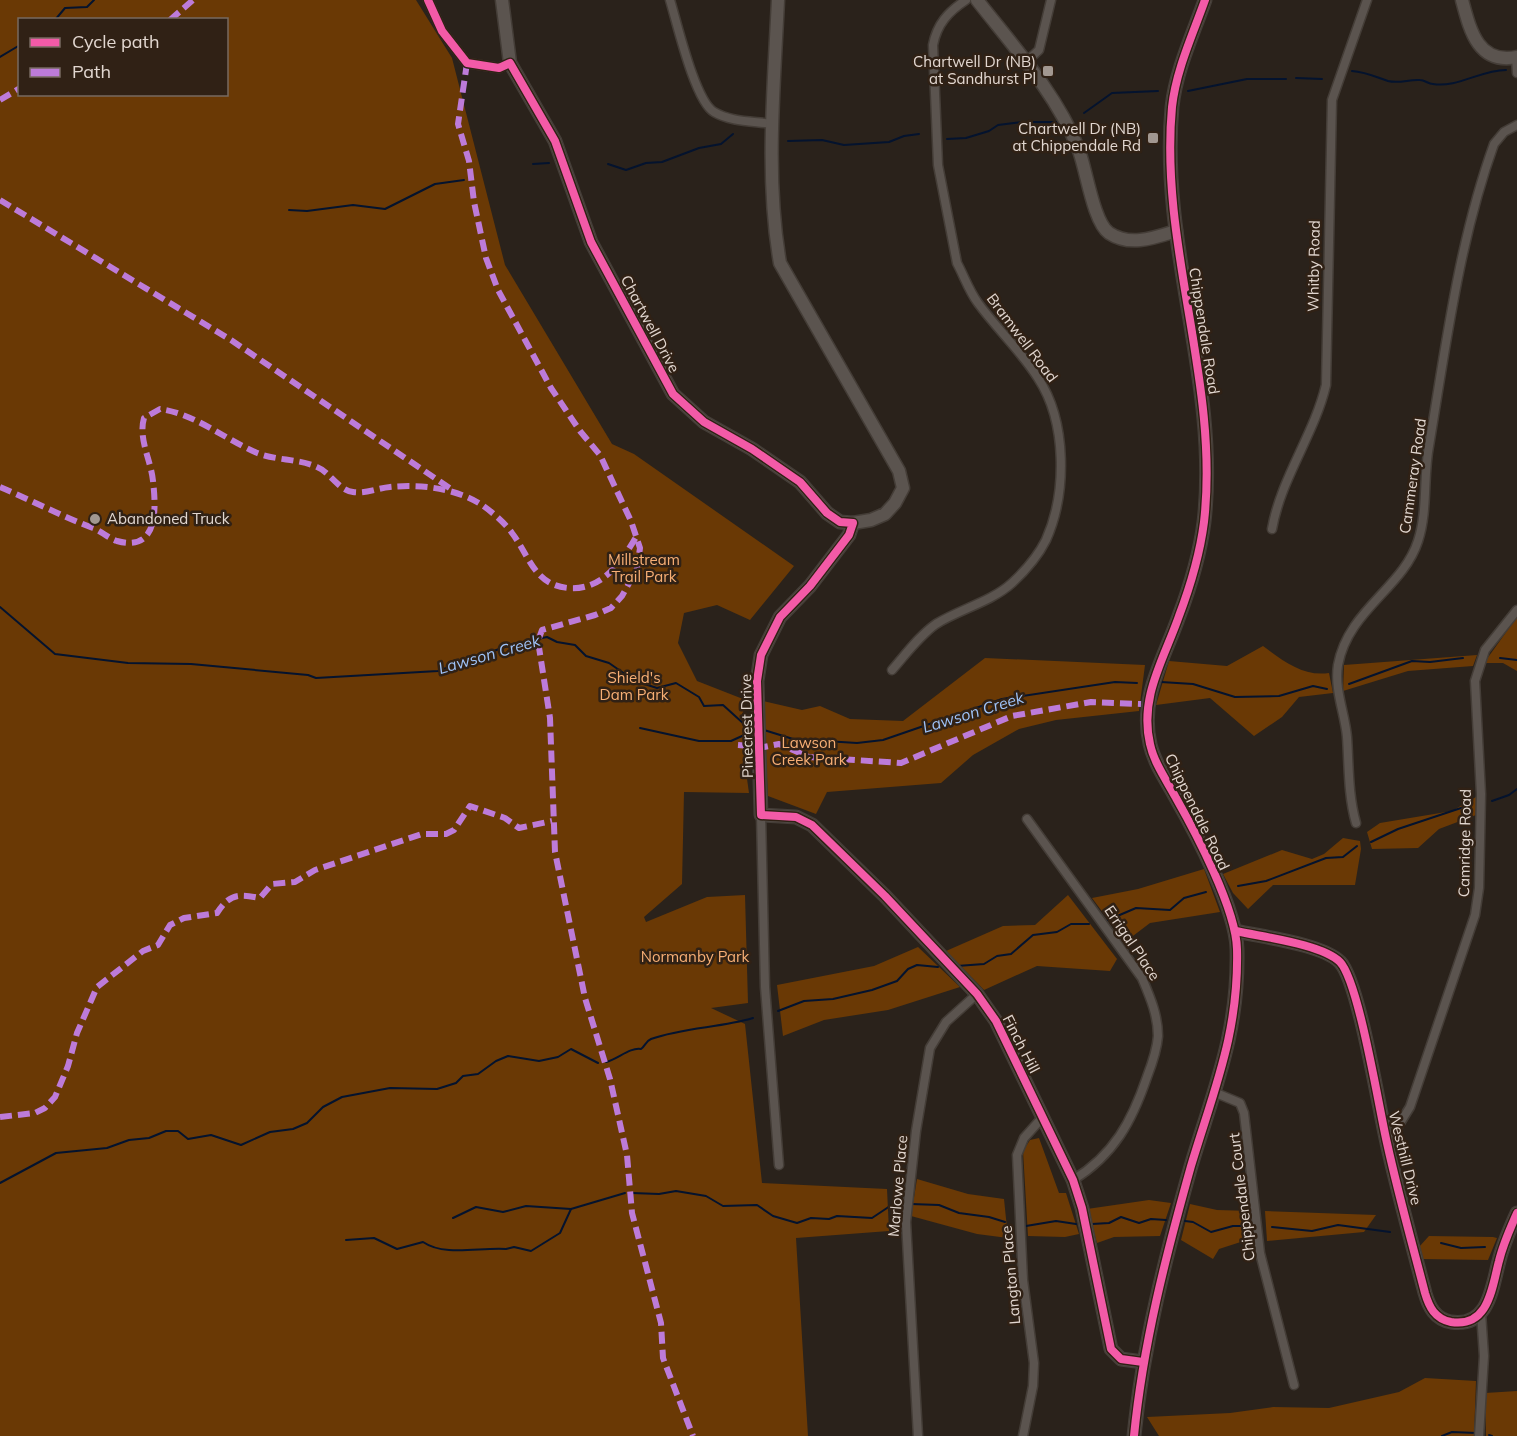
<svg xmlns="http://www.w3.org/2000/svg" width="1517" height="1436" viewBox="0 0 1517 1436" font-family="Mulish,sans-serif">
<rect width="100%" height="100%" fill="#2a221b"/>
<g fill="#6a3905" fill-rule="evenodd">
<path d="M0 0H416L452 58 505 265 612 444 634 454 794 566 750 620 717 605 684 613 678 643 697 681 743 699 744 757 749 793 684 792 682 884 644 917 646 922 707 897 745 895 748 1003 711 1008 745 1024 762 1183 887 1189 889 1231 796 1238 808 1436H0ZM20 20H226V94H20Z"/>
<polygon points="1517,617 1517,671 1503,663 1484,663"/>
<path d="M1263 646C1283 661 1304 677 1329 673L1333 693 1299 697 1282 717 1254 736 1210 698 1156 705 1169 661 1227 666Z"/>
<polygon points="1477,655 1473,666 1408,671 1343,691 1344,665"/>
<polygon points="985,658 1145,665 1139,711 1056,720 1019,729 973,755 941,783 827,792 816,814 768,796 763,701 802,710 820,706 850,719 903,721"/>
<polygon points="1476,797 1476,815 1439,829 1418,848 1372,849 1367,832 1380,823 1452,811"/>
<polygon points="1343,838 1360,841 1361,849 1355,885 1273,885 1248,909 1233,893 1223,874 1282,850 1312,859 1324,854"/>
<polygon points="1204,869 1220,912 1150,923 1125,942 1092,898 1138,889"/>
<polygon points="1068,895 1117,959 1110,971 1037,966 984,990 946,951 1003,926 1035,925"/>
<polygon points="918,947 960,987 888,1010 824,1020 783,1036 777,985 874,966"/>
<polygon points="1039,1138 1059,1193 1066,1193 1079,1234 1065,1237 1028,1236 1023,1151 1030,1140"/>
<polygon points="917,1179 968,1194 1004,1199 1008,1238 977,1234 911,1216"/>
<polygon points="1149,1200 1171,1203 1160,1236 1114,1237 1097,1243 1087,1209"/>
<polygon points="1190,1204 1217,1210 1251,1211 1253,1238 1219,1249 1213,1259 1181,1240"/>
<polygon points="1265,1211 1376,1215 1364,1232 1267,1241"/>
<polygon points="1429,1236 1493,1237 1497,1238 1488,1260 1422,1259 1419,1247"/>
<polygon points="1425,1378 1476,1381 1474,1436 1159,1436 1147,1417 1230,1413 1273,1407 1329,1408 1399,1392"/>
<polygon points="1517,1391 1517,1436 1486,1436 1485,1393"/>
</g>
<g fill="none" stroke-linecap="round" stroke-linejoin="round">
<g stroke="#04132e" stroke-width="2">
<polyline points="55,20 65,8 87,7 94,0"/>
<polyline points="0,57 20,45"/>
<path d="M1352 71C1366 72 1376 77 1388 81 1400 84 1409 79 1420 80 1425 80 1428 84 1433 84 1457 88 1481 70 1506 70"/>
<polyline points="1296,78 1322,79"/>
<polyline points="1188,91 1247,79 1286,79"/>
<polyline points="1084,113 1112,93 1158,91"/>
<polyline points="947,139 966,138 989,131 998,125 1023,122 1058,122"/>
<polyline points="788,141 822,140 844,145 889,142 904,136 919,134"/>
<polyline points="533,164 549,163"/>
<polyline points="608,164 626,170 646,163 662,162 699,148 721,144 733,134"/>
<polyline points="289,210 307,211 353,205 385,209 435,184 464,180"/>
<polyline points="0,607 55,654 128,663 191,664 308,675 316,678 438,671 513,644 547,637 557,642 575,645 586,656 609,663 635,681 657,688 676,683 699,697 704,706 723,705 744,724 753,728"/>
<polyline points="1500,658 1517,660"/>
<polyline points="1161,682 1193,684 1235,697 1279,696 1313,686 1327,689"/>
<polyline points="1349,684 1412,661 1430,662 1463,658"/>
<polyline points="640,728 699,741 731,741 753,731"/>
<polyline points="764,730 793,739 857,743 883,740 1002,699 1115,682 1137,683"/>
<polyline points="1492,801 1509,795 1517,789"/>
<polyline points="1371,842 1398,829 1467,806"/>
<polyline points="1238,886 1266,881 1326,858 1343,857 1357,846"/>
<polyline points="1108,920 1136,908 1170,910 1184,898 1206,892"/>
<polyline points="957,966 984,964 997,956 1011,954 1033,935 1057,932 1071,924 1089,924"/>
<polyline points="778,1011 804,1001 833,999 872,990 897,981 908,969 917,965 938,967"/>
<path d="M606 1062C618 1059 630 1047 641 1049 645 1046 646 1041 651 1039 684 1027 720 1028 753 1018"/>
<polyline points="0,1183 56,1153 107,1148 129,1140 149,1138 166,1131 178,1131 188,1139 211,1135 241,1145 270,1132 293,1129 307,1123 323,1107 342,1097 390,1088 437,1089 456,1083 463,1076 478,1074 496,1061 508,1056 539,1061 558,1057 571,1049 598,1063"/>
<polyline points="632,1193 659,1194 676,1191 706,1196 723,1206 757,1205 773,1216 797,1223 811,1218 829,1219 837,1216 872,1218 890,1206"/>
<polyline points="911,1204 939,1205 959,1213 989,1217 1005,1222"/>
<polyline points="453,1218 476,1207 503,1212 526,1206 571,1209 625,1193"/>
<polyline points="1185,1221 1193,1222 1211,1232 1233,1226 1246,1226"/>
<polyline points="1092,1224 1109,1223 1121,1217 1139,1223 1151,1219 1166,1220"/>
<polyline points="1026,1226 1056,1221 1076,1224"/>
<polyline points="1272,1227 1312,1231 1338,1225 1390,1232"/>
<path d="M346 1240 374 1238 397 1249 423 1242C445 1257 480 1247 506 1249L514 1247 531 1251 560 1233 571 1209"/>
<polyline points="1441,1243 1461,1248 1485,1247"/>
<polyline points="1489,1435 1492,1436"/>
<polyline points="1442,1436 1452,1432 1476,1433"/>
</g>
<defs>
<g id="street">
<polyline points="428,0 442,31 467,63 499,68 510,63"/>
<path d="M670 0C677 23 695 101 714 112 731 122 753 121 773 124"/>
<polyline points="1516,57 1517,73"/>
<polyline points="1025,63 1039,50 1051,0"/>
<path d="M1272 529C1281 478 1314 435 1326 385L1332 100 1367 0"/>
<path d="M892 670C906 654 919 636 936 624 960 609 991 602 1012 583 1025 571 1038 556 1046 540 1067 493 1067 422 1038 378 1021 351 997 329 978 303 969 291 964 276 957 263L938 165 933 45C937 24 948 12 966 0"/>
<polyline points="761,815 765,987 779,1165"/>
<path d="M1027 819 1142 978C1150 997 1158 1015 1158 1036 1157 1050 1152 1064 1147 1077 1132 1121 1114 1155 1073 1180"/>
<path d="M1356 823C1348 795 1349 766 1347 737 1345 713 1334 690 1338 665 1348 610 1403 588 1418 541 1428 511 1423 477 1429 446 1446 345 1459 241 1494 144L1504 132 1517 125"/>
<polyline points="1216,1093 1240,1103 1244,1113 1260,1253 1294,1385"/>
<polyline points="1387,1144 1410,1107 1475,915 1479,888 1481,794 1475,681 1485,650 1517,610"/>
<polyline points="918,1436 906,1222 916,1131 930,1048 946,1022 977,994"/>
<polyline points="1023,1436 1033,1386 1034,1363 1023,1280 1017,1155 1024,1138 1041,1119"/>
<polyline points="1479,1436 1484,1356 1481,1313"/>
</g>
<g id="secondary">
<path d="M502 0 510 63 555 141 591 242 673 394 704 422 752 449 800 482 827 513 840 522 853 523 871 520 885 514 895 503 903 488 899 471 780 263C765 177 774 87 778 0"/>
<path d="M977 0C1013 46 1056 93 1078 148 1086 167 1093 222 1109 233 1130 247 1154 238 1176 231"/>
<path d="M1462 0C1470 30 1478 65 1517 57"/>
<polyline points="853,523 849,535 810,586 780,617 761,655 757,681 761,815 796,817 812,825 885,896 977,994 996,1021 1073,1180 1082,1208 1111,1349 1121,1359 1143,1362"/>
<path d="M1236 931C1262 937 1322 944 1340 962 1359 982 1379 1109 1387 1143 1398 1193 1412 1243 1425 1293 1429 1307 1435 1319 1451 1322 1489 1328 1492 1287 1499 1261 1503 1244 1510 1229 1517 1213"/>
<path d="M1134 1436C1143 1344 1166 1255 1191 1166 1214 1089 1239 1033 1237 949 1236 909 1196 833 1176 798 1167 781 1154 763 1150 744 1139 697 1164 659 1179 616 1190 587 1200 553 1204 522 1220 383 1159 247 1172 107 1176 70 1193 34 1205 0"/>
</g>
</defs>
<use href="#street" stroke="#443d37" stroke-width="11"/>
<use href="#secondary" stroke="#443d37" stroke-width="15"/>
<use href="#street" stroke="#5b544f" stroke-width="8"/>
<use href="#secondary" stroke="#5b544f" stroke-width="12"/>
<g stroke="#bd7bd9" stroke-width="6" stroke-dasharray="12 6" stroke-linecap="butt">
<polyline points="170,20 193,0"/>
<polyline points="467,63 458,124 469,161 474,202 486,258 498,290 551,388 580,431 600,455 631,521 640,548 637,569 622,596 611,608 595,615 542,630 538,641 550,718 555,852 585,998 610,1079 627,1155 632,1213 661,1323 663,1358 693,1436"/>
<polyline points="0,100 20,88"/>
<polyline points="0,200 231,340 454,491"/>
<path d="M0 487C31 500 61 516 93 528 101 531 108 538 117 541 159 553 156 507 153 481 151 460 138 439 144 418L160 409C195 414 223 438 255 452 275 461 297 458 317 467 330 472 338 490 353 492 365 494 378 488 390 487 420 484 456 488 482 505 492 512 505 523 512 533 529 555 534 585 568 588 601 591 621 563 636 537"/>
<polyline points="738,745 764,747 779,744 809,757 901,763 1012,716 1091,702 1141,704"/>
<path d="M0 1117 35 1113 45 1108 55 1097 68 1066 77 1033 97 987 143 951 158 945 170 925 184 918 217 913C230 893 239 894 260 898L272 884 295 882 315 870 422 834H446L454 830 470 806 505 818 519 828 552 821"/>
</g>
<defs>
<g id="cycleway">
<polyline points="428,0 442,31 467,63 499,68 510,63 555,141 591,242 673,394 704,422 752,449 800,482 827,513 840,522 853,523 849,535 810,586 780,617 761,655 757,681 761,815 796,817 812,825 885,896 977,994 996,1021 1073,1180 1082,1208 1111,1349 1121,1359 1143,1362"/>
<path d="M1236 931C1262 937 1322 944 1340 962 1359 982 1379 1109 1387 1143 1398 1193 1412 1243 1425 1293 1429 1307 1435 1319 1451 1322 1489 1328 1492 1287 1499 1261 1503 1244 1510 1229 1517 1213"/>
<path d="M1134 1436C1143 1344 1166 1255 1191 1166 1214 1089 1239 1033 1237 949 1236 909 1196 833 1176 798 1167 781 1154 763 1150 744 1139 697 1164 659 1179 616 1190 587 1200 553 1204 522 1220 383 1159 247 1172 107 1176 70 1193 34 1205 0"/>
</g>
</defs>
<use href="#cycleway" stroke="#302115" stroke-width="11"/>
<use href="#cycleway" stroke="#f35aa7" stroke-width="8"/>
</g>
<g fill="#a29891" stroke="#302115" stroke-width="2">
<rect x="1042" y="65" width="12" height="12" rx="3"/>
<rect x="1147" y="132" width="12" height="12" rx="3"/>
<circle cx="95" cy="519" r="6"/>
</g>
<g text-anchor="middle" stroke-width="5" stroke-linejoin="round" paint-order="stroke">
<g font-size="15" fill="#e2d7d0" stroke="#302115" text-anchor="end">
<text x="1036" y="67">Chartwell Dr (NB)<tspan x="1036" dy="17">at Sandhurst Pl</tspan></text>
<text x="1141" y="134">Chartwell Dr (NB)<tspan x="1141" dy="17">at Chippendale Rd</tspan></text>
<text x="107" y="524" text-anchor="start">Abandoned Truck</text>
</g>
<g font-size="15" fill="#e2d7d0" stroke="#302115">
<text transform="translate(1314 266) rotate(-89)" y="5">Whitby Road</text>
<text transform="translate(650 324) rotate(62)" y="5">Chartwell Drive</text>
<text transform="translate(1204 331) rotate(81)" y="5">Chippendale Road</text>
<text transform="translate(1022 338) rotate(53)" y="5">Bramwell Road</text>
<text transform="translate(1413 476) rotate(-82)" y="5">Cammeray Road</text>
<text transform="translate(747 726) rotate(-91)" y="5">Pinecrest Drive</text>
<text transform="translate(1197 812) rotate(64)" y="5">Chippendale Road</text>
<text transform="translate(1465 843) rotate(-89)" y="5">Camridge Road</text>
<text transform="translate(1132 943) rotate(56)" y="5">Errigal Place</text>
<text transform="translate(1021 1044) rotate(63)" y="5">Finch Hill</text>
<text transform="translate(1405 1158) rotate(76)" y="5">Westhill Drive</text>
<text transform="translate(898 1186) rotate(-85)" y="5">Marlowe Place</text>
<text transform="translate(1242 1197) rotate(-97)" y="5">Chippendale Court</text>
<text transform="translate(1011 1275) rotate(-95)" y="5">Langton Place</text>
</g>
<g font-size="15" fill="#f8af75" stroke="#302115">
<text x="644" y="565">Millstream<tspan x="644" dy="17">Trail Park</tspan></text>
<text x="634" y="683">Shield's<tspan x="634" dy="17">Dam Park</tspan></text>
<text x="809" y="748">Lawson<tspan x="809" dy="17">Creek Park</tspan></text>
<text x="695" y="962">Normanby Park</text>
</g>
<g font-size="16" font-style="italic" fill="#9fc3f8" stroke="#302115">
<text transform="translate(489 654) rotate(-16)" y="6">Lawson Creek</text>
<text transform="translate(973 712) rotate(-17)" y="6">Lawson Creek</text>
</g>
</g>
<rect x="18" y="18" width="210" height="78" fill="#302115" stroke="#776a60" stroke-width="1.5"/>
<rect x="30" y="38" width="30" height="9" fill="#f35aa7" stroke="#776a60" stroke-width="1.5"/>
<text x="72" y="48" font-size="18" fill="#e2d7d0">Cycle path</text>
<rect x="30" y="68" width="30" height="9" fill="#bd7bd9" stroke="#776a60" stroke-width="1.5"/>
<text x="72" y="78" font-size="18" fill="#e2d7d0">Path</text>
</svg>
